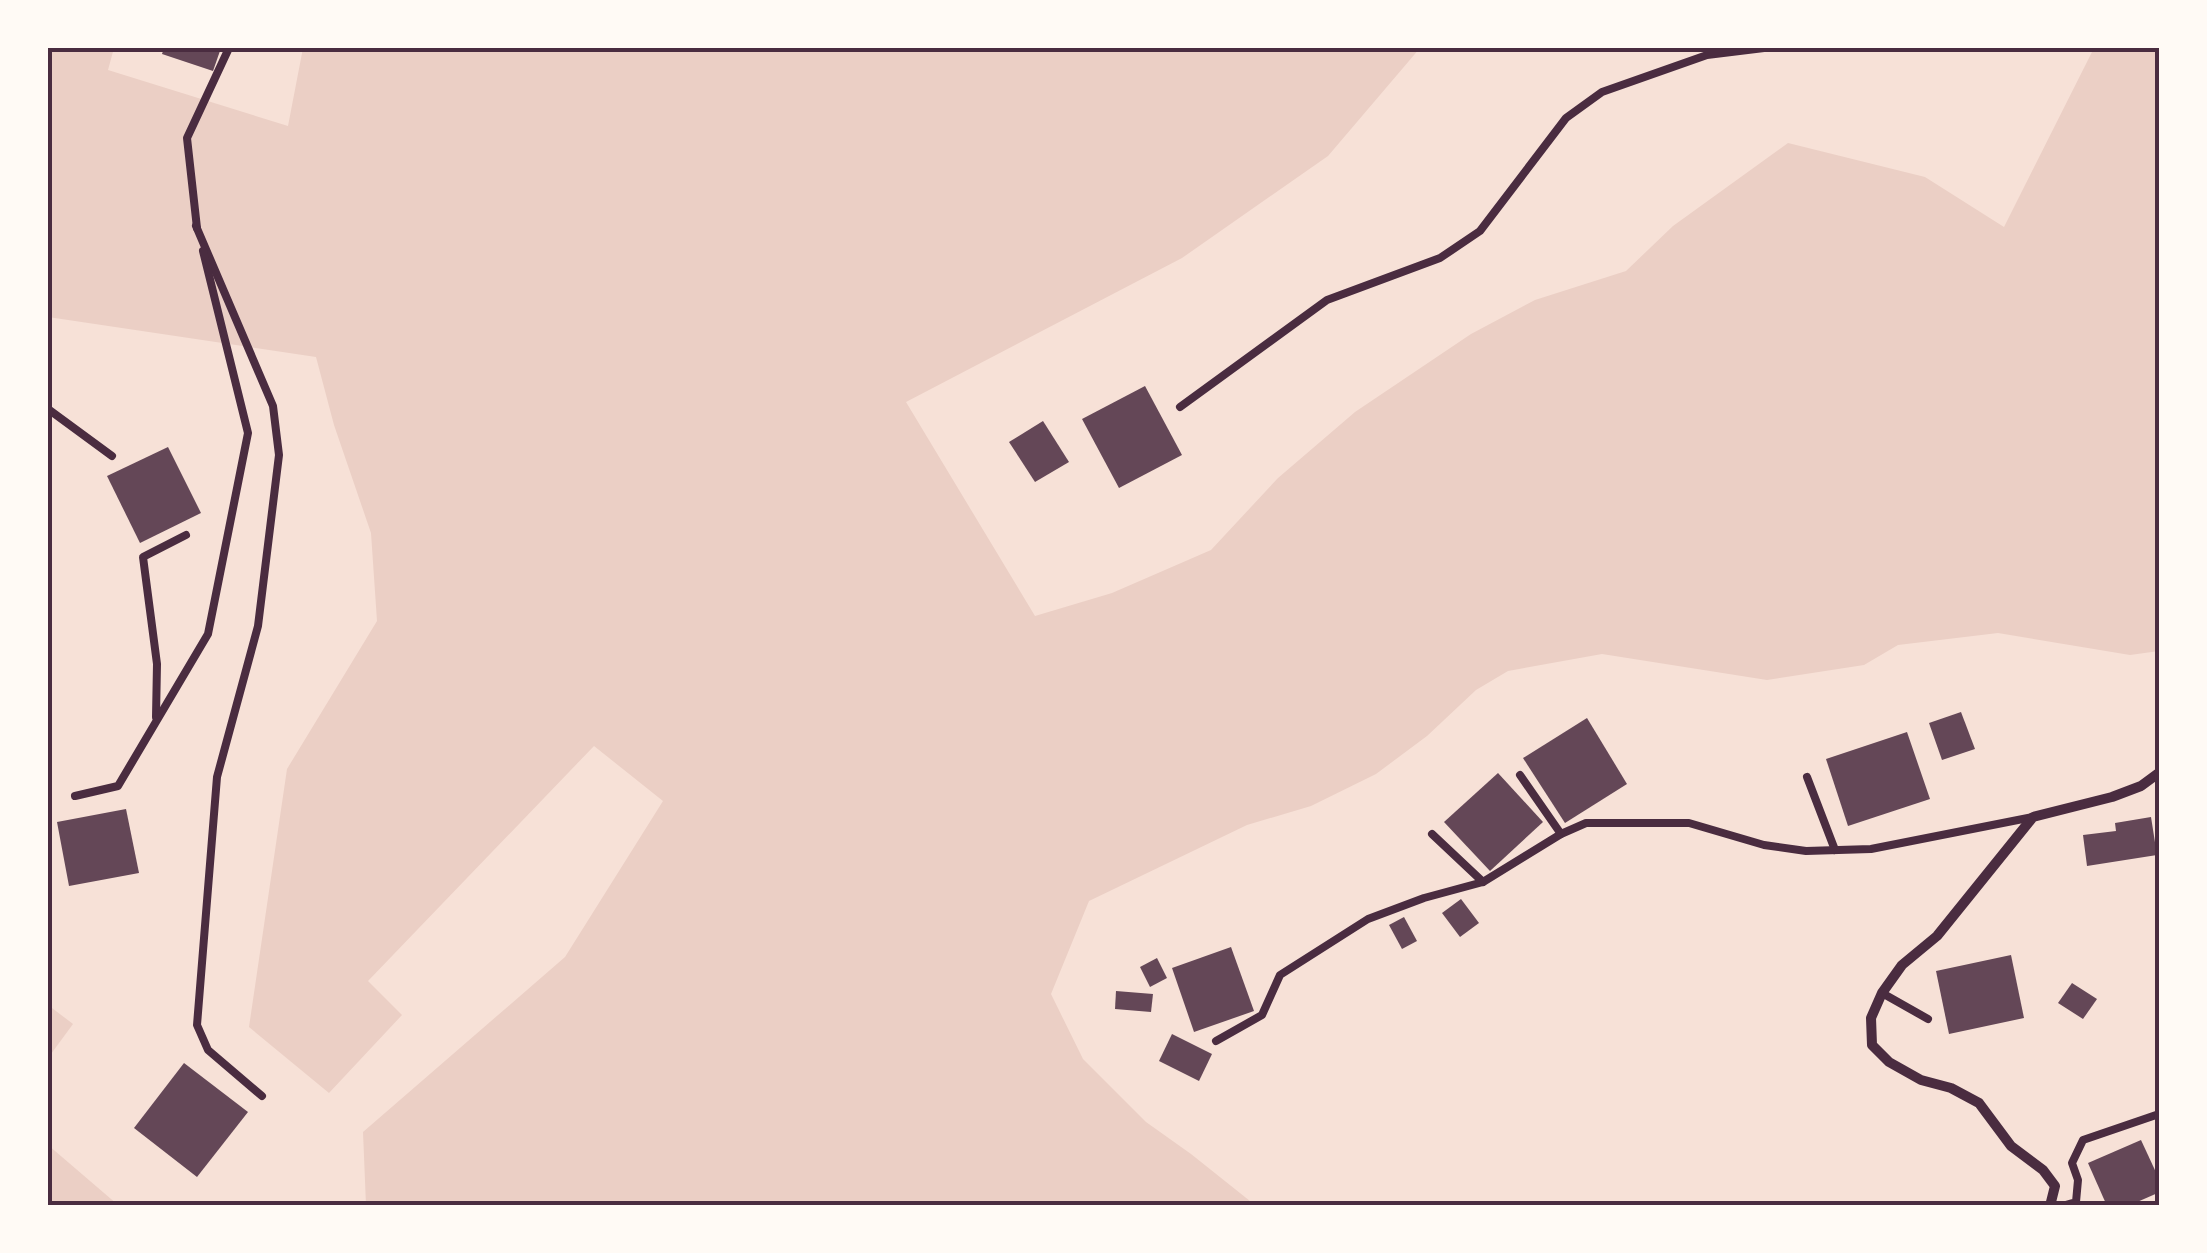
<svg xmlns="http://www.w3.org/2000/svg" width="2207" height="1253" viewBox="0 0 2207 1253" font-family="Poppins,sans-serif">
<rect width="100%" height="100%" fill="#f7e1d7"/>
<g fill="#ebcfc5">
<polygon points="48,48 114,48 108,70 288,126 303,48 1420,48 1328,156 1182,258 906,402 1035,616 1112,593 1211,550 1278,478 1355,412 1471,334 1535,300 1626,271 1673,226 1788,143 1925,177 2004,227 2094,48 2159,48 2159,651 2130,655 1998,633 1898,645 1864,665 1767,680 1602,654 1508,671 1476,690 1427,736 1376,774 1311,806 1247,825 1089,901 1051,994 1083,1059 1146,1122 1191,1154 1255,1205 366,1205 363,1132 565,957 663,801 594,746 368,981 402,1015 329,1093 249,1027 287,769 377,621 371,533 334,425 316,357 48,317"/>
<polygon points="48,1005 73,1024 48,1058"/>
<polygon points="48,1145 118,1205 48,1205"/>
</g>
<g fill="#644757">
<polygon points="164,48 221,48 213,71 162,54"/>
<polygon points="1145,386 1182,455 1119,488 1082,419"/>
<polygon points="1043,421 1069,462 1035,482 1009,442"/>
<polygon points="168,447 201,513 140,543 107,476"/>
<polygon points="1961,712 1975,749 1942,760 1929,723"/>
<polygon points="1587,718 1627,784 1565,823 1523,758"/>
<polygon points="1907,732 1930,799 1848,826 1826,759"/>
<polygon points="1498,773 1543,822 1490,871 1444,822"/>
<polygon points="126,809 139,873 69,886 57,822"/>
<polygon points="2151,817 2157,855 2087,866 2083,835 2116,831 2115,823"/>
<polygon points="1461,899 1479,923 1460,937 1442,913"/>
<polygon points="1404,917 1417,941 1402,949 1389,925"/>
<polygon points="1231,947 1254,1011 1194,1032 1172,968"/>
<polygon points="2011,955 2024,1018 1949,1034 1936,971"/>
<polygon points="1157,958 1167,978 1150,987 1140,967"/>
<polygon points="2072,983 2097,999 2083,1019 2058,1003"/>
<polygon points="1116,991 1153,994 1151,1012 1115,1009"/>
<polygon points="1172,1034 1212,1054 1199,1081 1159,1061"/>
<polygon points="184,1063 248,1112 197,1177 134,1128"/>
<polygon points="2141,1140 2160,1181 2160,1192 2128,1206 2107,1206 2088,1163"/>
</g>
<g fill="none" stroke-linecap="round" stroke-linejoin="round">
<g stroke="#4a2c40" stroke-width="8">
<polyline points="196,226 273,406 279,455 258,626 217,777 197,1025 208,1050 262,1096"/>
<polyline points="197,228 187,138 229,48"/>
<polyline points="1180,407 1327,300 1440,258 1480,231 1566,118 1602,92 1707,55 1764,48"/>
<polyline points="48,409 112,456"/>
<polyline points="156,717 157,664 143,557 186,535"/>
<polyline points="1520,775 1561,834"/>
<polyline points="1807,777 1835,850"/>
<polyline points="75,796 118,786 208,634 248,433 203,251"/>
<polyline points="1432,834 1483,882"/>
<polyline points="1882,993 1928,1019"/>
<polyline points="1216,1041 1262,1015 1280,975 1368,919 1424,898 1483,882 1561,834 1586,823 1689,823 1764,845 1806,851 1871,849 2033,817"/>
<polyline points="2062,1206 2076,1202 2078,1180 2072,1163 2083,1140 2159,1114 2160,1116"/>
</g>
<polyline stroke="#4a2c40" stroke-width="10" points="2050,1206 2055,1186 2043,1170 2011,1146 1979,1103 1951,1088 1921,1080 1889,1062 1872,1045 1871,1018 1882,993 1902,965 1937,936 2033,817 2112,797 2141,786 2160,772"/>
</g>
<rect width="2207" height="1253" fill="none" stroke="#fffaf5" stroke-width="100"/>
<rect x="50" y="50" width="2107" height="1153" fill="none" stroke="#4a2c40" stroke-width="4"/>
</svg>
